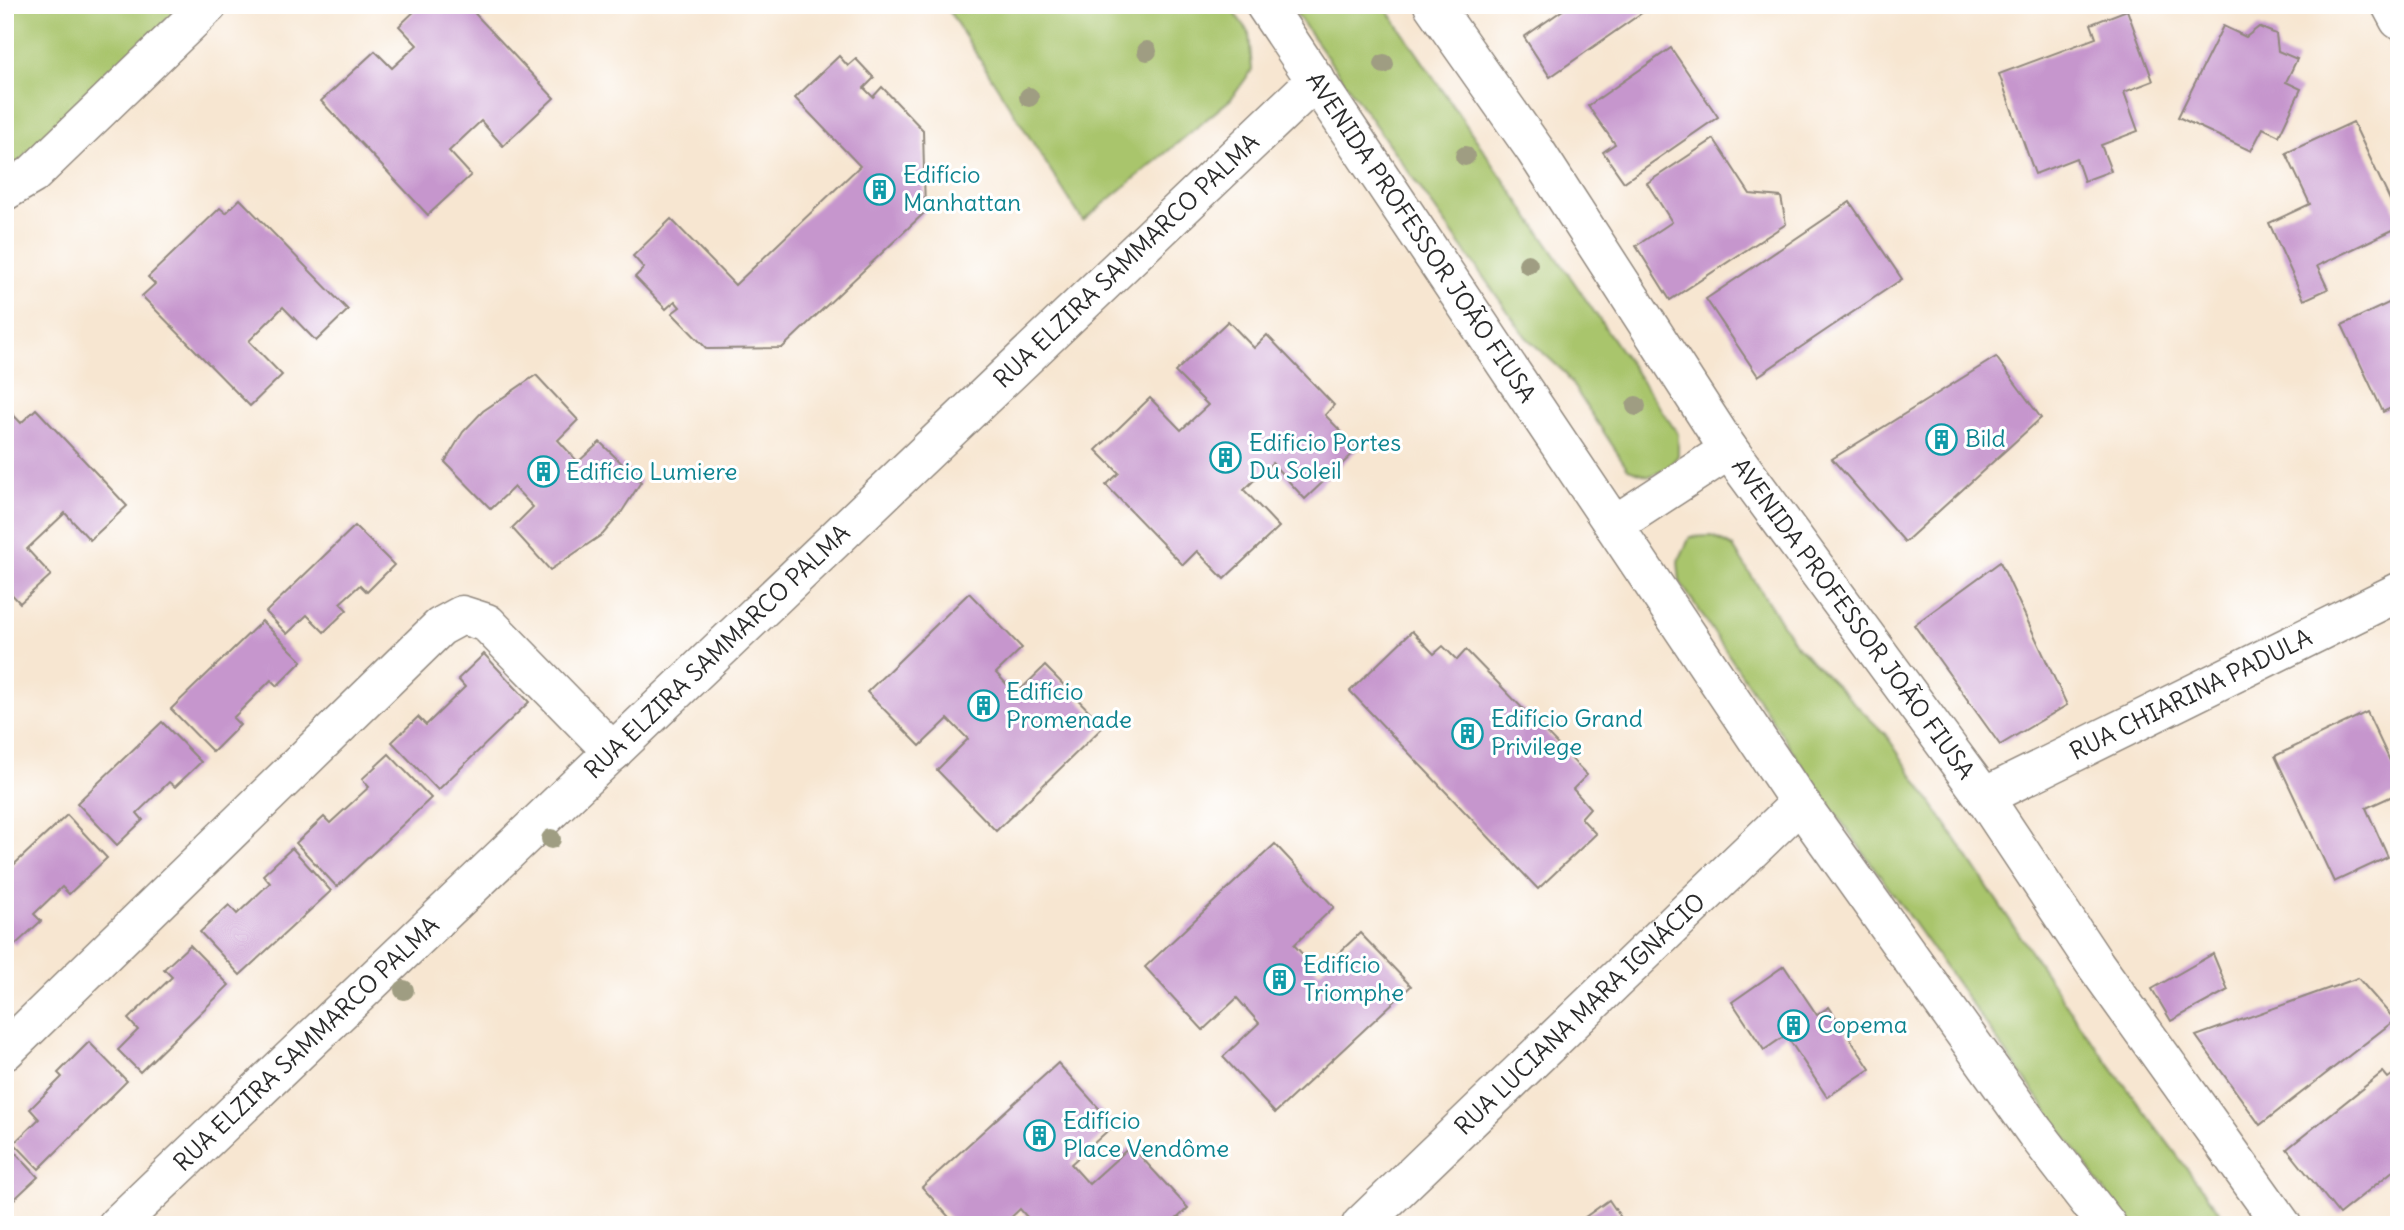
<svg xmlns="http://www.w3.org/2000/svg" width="2404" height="1230" viewBox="0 0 2404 1230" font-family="Delius,sans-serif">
<rect width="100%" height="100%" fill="#fff"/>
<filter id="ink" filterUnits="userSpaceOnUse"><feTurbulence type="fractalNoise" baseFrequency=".0143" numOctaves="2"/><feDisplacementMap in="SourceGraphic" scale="14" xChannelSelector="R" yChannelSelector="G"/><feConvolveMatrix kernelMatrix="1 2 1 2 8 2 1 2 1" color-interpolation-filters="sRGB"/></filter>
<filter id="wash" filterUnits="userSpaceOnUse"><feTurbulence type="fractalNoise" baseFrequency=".00686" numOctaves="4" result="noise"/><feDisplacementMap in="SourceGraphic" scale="28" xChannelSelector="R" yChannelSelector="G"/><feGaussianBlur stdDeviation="1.57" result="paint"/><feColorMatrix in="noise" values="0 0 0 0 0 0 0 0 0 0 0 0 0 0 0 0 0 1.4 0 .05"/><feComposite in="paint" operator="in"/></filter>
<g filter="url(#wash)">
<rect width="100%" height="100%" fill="#f7e6d1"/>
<g fill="#a9c56c" stroke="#6a784c" stroke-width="2">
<polygon points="5,5 196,5 5,183"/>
<polygon points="945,5 1229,5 1249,33 1252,70 1231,99 1083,221"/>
<polygon points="1290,5 1384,5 1678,434 1678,456 1666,470 1649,476 1628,469 1564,372 1526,337"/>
<polygon points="1712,536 1733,547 1795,644 1886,735 2080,1025 2229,1225 2132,1225 2113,1203 1816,786 1680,582 1678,562 1690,537"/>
</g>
<g id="blocks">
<g fill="#c696cd">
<polygon points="421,5 467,5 554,98 503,146 481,121 449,151 471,175 428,215 321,101 375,51 392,68 417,45 399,26"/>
<polygon points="1570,5 1653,5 1550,77 1524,37"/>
<polygon points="2127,10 2153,81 2124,92 2138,131 2101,145 2111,171 2084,181 2076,158 2035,174 1999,74 2096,38 2091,24"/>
<polygon points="2223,26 2246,37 2259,27 2276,34 2278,51 2297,59 2286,82 2301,89 2279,136 2263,128 2251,151 2178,117"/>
<polygon points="1671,48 1718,117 1624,182 1603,152 1615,144 1588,106"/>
<polygon points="839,56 848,66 856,59 874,78 864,88 873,97 882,87 923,130 925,212 782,348 707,349 672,313 680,307 675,301 666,309 635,277 644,268 633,256 671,219 735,285 860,166 795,98"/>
<polygon points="2353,122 2399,219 2399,227 2317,266 2328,289 2304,300 2269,223 2310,204 2286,153"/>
<polygon points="1714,139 1750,194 1781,197 1786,224 1670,300 1636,246 1672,222 1647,183"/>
<polygon points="240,199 348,310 316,341 283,307 249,341 282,375 250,406 142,296 155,284 148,277 220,208 226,213"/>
<polygon points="1850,202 1902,279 1758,376 1706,299"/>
<polygon points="2399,298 2399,420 2393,407 2383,412 2342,325"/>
<polygon points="1228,321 1254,348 1267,335 1334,405 1325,415 1358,449 1305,499 1272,463 1244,490 1279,527 1224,579 1197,551 1183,565 1106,485 1119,473 1096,450 1150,398 1181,430 1208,405 1175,372"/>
<polygon points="1996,357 2041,418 1905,542 1832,459"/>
<polygon points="536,375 578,420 558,440 578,462 600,442 641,482 621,513 603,534 550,570 512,528 533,507 514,487 491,509 445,462 463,432 483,411"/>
<polygon points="5,406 21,423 36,409 127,506 90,540 65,513 27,549 51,575 20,603 5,587"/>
<polygon points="355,526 394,565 367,592 360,585 340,603 347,610 324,632 307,615 287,634 266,612"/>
<polygon points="2000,562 2067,705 2000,745 1914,625"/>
<polygon points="969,593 1022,648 996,673 1016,694 1045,666 1104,726 996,831 937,770 968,739 948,719 920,746 867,692"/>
<polygon points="262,621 302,661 277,686 271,680 233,718 240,725 213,752 171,709"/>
<polygon points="1412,631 1434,654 1443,646 1457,660 1466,650 1587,775 1573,789 1590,808 1581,818 1596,834 1538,889 1350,691"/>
<polygon points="484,654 529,702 438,790 392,742 418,717 426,725 465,687 458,679"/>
<polygon points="2367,712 2399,780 2399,793 2366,808 2388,857 2334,882 2275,756"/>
<polygon points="162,722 201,762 175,787 169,782 137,813 143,820 117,845 77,803"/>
<polygon points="389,754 431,798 337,887 296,843 324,817 330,823 369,787 362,779"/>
<polygon points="67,815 107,858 69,894 62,887 34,914 41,921 15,945 5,936 5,873"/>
<polygon points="1275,844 1334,907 1294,945 1319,972 1360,933 1411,986 1275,1113 1223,1057 1259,1023 1237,998 1203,1030 1145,967"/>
<polygon points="292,848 331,891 240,975 200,932 229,905 237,914 270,883 263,875"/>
<polygon points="190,945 229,985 140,1072 118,1050 138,1030 128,1019 172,977 164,969"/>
<polygon points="2213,954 2228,990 2171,1021 2152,989"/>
<polygon points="1784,966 1817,1015 1829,1007 1870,1069 1827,1097 1786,1035 1764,1050 1732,1002"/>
<polygon points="2358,978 2395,1020 2260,1125 2196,1036"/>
<polygon points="89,1042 127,1081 39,1169 14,1143 39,1119 30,1109 62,1077 58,1073"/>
<polygon points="1058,1063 1114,1125 1071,1164 1089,1184 1131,1146 1188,1208 1170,1225 1034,1225 1020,1209 1003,1225 956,1225 922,1187"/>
<polygon points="2399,1070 2399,1166 2339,1214 2287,1149 2383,1072 2388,1078"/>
<polygon points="5,1141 38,1177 5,1208"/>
<polygon points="1609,1200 1626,1225 1574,1225"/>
</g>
</g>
</g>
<g filter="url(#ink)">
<use href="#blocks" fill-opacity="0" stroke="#91887e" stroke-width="2"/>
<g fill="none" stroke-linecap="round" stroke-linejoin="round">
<defs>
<g id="street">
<polyline points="2391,5 2399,20"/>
<polyline points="5,191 32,175 208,5"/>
<path id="s1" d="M1984 797 2399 592"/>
<polyline points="5,1051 440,627 462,615 487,623 613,752"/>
<path id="s2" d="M117 1225 1316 80"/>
<path id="s3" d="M1361 1225 1800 803"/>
</g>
<g id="secondary">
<path id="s4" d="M1265 5 1800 803 2035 1132 2107 1225"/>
<path id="s5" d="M1433 5 1535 150 1729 450 1984 797 2095 964 2282 1225"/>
<polyline points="1614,525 1729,450"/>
</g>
</defs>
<use href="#street" stroke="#91887e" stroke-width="41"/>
<use href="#secondary" stroke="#91887e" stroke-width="41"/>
<use href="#street" stroke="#fff" stroke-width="38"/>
<use href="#secondary" stroke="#fff" stroke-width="38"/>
</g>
<g fill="#9f9d82">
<circle cx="1147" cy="51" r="10"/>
<circle cx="1384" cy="64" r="10"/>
<circle cx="1029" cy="97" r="10"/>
<circle cx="1465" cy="156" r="10"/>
<circle cx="1528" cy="264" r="10"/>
<circle cx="1636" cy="406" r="10"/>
<circle cx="551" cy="839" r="10"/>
<circle cx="404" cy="990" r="10"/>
</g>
</g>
<defs>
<symbol id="building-ring" viewBox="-11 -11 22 22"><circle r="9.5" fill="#fff" stroke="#0f9aa8" stroke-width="1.5"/><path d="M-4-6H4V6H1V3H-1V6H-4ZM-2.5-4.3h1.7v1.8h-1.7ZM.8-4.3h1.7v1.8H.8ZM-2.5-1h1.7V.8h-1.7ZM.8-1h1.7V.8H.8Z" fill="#0f9aa8"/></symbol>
</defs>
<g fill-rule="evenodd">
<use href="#building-ring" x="862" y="172" width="35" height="35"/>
<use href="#building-ring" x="1924" y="422" width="35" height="35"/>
<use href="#building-ring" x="1208" y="440" width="35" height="35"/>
<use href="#building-ring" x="526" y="454" width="35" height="35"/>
<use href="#building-ring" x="966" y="688" width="35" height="35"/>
<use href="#building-ring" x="1450" y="716" width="35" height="35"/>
<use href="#building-ring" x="1262" y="962" width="35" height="35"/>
<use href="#building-ring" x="1776" y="1008" width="35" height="35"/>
<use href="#building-ring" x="1022" y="1118" width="35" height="35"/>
</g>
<g text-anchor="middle" stroke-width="6" stroke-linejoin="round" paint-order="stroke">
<g font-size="24" fill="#0d838f" stroke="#fff" text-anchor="start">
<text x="903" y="183">Edifício<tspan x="903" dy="28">Manhattan</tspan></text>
<text x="1965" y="447">Bild</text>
<text x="1249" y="451">Edificio Portes<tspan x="1249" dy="28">Du Soleil</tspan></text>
<text x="566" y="480">Edifício Lumiere</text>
<text x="1006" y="700">Edifício<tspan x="1006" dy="28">Promenade</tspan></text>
<text x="1491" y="727">Edifício Grand<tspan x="1491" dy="28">Privilege</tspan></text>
<text x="1303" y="973">Edifício<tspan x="1303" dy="28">Triomphe</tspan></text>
<text x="1817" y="1033">Copema</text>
<text x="1063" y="1129">Edifício<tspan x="1063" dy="28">Place Vendôme</tspan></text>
</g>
<g font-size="24" fill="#2b2b2b" stroke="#fff">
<text dy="8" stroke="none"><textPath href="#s4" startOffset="280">AVENIDA PROFESSOR JOÃO FIUSA</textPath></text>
<text dy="8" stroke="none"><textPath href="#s2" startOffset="1396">RUA ELZIRA SAMMARCO PALMA</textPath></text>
<text dy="8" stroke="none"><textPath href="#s5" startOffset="744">AVENIDA PROFESSOR JOÃO FIUSA</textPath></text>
<text dy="8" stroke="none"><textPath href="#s2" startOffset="830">RUA ELZIRA SAMMARCO PALMA</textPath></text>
<text dy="8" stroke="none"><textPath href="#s1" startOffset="231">RUA CHIARINA PADULA</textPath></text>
<text dy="8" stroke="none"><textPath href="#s3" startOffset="304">RUA LUCIANA MARA IGNÁCIO</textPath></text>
<text dy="8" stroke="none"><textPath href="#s2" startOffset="262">RUA ELZIRA SAMMARCO PALMA</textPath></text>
</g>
</g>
<rect width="2404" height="1230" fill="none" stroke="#fff" stroke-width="28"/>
</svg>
